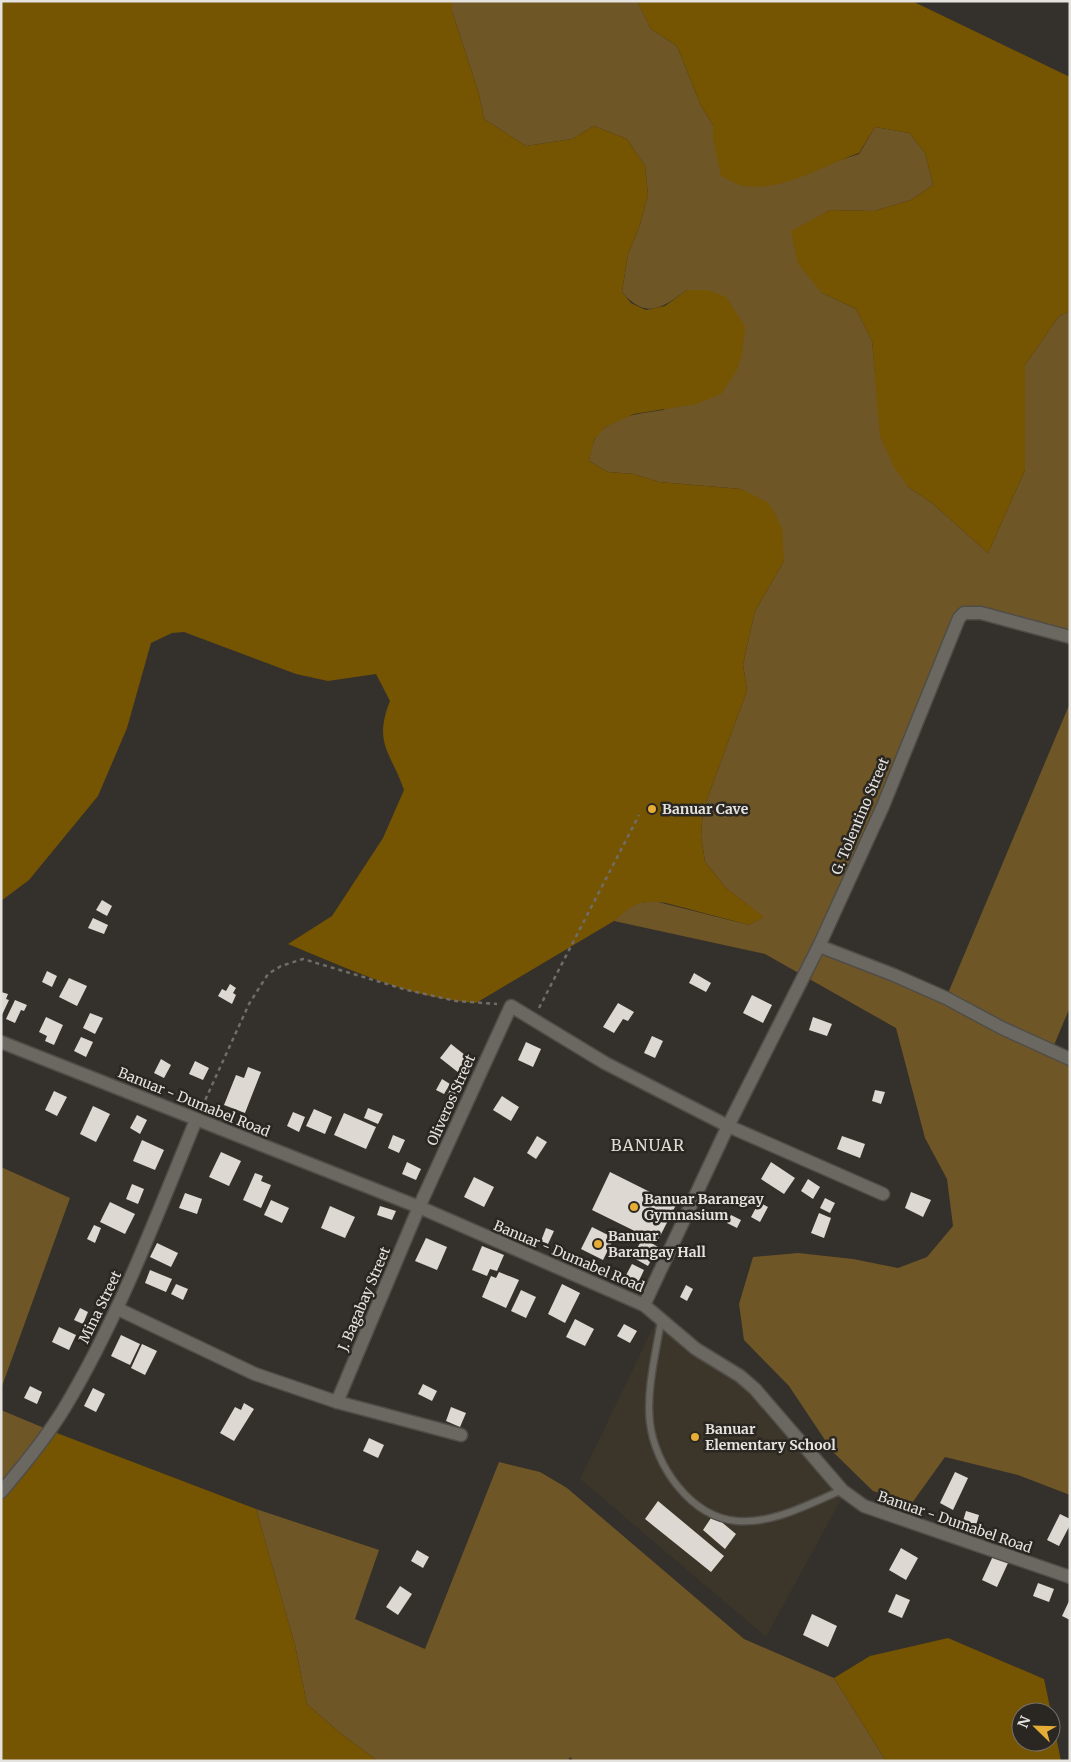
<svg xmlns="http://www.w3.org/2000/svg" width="1071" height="1762" viewBox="0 0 1071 1762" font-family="Merriweather,serif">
<rect width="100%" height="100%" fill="#34302b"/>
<polygon fill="#3c362a" points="661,1311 755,1396 842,1498 766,1637 580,1479"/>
<g fill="#6f5626">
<path d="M452 1H637L651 29 677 46 701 106 713 125V138L825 165 859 154 875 127 909 133 925 153 933 185 911 200 874 211 830 210 792 232 822 293 856 309 872 341 875 373 908 487 932 503 988 553 1025 470V365L1059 316 1070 311V637L964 613 819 946 946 998 1070 703V1007L1052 1050 1070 1059V1495L1018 1475 945 1457 912 1503 873 1491 833 1452 789 1386 744 1340 739 1304 753 1257 798 1253 853 1259 898 1268 927 1257 953 1226 947 1179 925 1138 896 1028 765 954 614 921 631 904 654 901 749 925 763 917 726 888 705 862 701 836 703 810 747 691 743 664 755 611 784 561 741 489 659 482 634 474 608 472 589 461C590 455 591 447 594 441 604 417 641 413 664 410L687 290C662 308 646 320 622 292L628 254 639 228 648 195 645 166 627 139 594 126 572 139 526 146 484 119 479 94 452 11Z"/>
<polygon points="1,1167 70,1198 1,1389"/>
<polygon points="1,1410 49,1430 1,1492"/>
<polygon points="499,1462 540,1472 567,1488 744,1639 834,1678 886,1761 574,1761 570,1757 568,1761 378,1761 340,1733 307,1704 295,1645 256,1509 379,1550 355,1619 425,1649"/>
</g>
<g fill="#755402">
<path d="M1 1H452V11L479 94 484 119 526 146 572 139 594 126 627 139 645 166 648 195 639 228 628 254 622 292 631 303 646 310 665 306 687 290H708L726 297 745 326 742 355 737 370 721 394 696 404 634 414 605 427 594 440 589 461 608 472 634 474 659 482 741 489 769 503 782 528 784 561 755 611 743 664 747 691 703 810 701 836 705 862 726 888 764 917 749 925 666 903C641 899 632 904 614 921L476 1003C409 998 349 969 288 944L332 916 383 838 404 790C391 752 373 744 390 701L376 674 328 681 296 674 184 632 172 633 151 643 127 728 98 796 29 880 1 901Z"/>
<path d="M637 1H912L1070 77V311L1059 316 1025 365V470L988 553 932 503 908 487 894 467 880 436 872 341 856 309 822 293 798 264 791 231 830 210 874 211 911 200 933 185 925 153 909 133 875 127 859 153C825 165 781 192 745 186 737 185 728 179 721 176L713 138V125L701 106 677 46 651 29Z"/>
<polygon points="49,1430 256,1509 295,1645 307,1704 340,1733 378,1761 1,1761 1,1492"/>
<polygon points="948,1638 1044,1679 1051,1712 1021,1712 1021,1742 1051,1742 1051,1712 1061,1761 886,1761 834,1678 870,1656"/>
</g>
<g fill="#ddd8d1">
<polygon points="102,900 112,906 107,916 96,910"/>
<polygon points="93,918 108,925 104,934 88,928"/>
<polygon points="47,971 57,976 52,987 42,982"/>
<polygon points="694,973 711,983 706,992 689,983"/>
<polygon points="69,978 87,986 77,1006 59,997"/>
<polygon points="230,984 236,988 233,993 236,995 232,1004 218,996 222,989 226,991"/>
<polygon points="1,992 8,994 6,999 9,1000 1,1017"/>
<polygon points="752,995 772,1005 763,1023 743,1013"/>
<polygon points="15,1000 27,1005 24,1011 21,1010 15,1023 6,1019"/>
<polygon points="618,1003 634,1012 628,1021 623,1019 614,1033 603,1027"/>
<polygon points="90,1013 103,1018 95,1034 83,1028"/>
<polygon points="46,1017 63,1025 54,1045 45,1041 47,1036 39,1032"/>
<polygon points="813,1017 832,1024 827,1036 809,1030"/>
<polygon points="652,1036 663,1041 655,1058 644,1053"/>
<polygon points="81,1037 93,1042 86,1057 74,1051"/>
<polygon points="526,1042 541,1049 533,1067 518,1060"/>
<polygon points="451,1044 470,1059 459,1073 440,1058"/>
<polygon points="161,1059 171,1065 164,1078 154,1073"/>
<polygon points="195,1061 209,1068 203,1080 189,1074"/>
<polygon points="248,1067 261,1072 245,1113 224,1105 236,1075 244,1078"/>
<polygon points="442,1079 450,1084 444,1094 436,1090"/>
<polygon points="452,1085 461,1090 455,1100 447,1096"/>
<polygon points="875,1090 885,1092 881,1104 872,1101"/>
<polygon points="54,1091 67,1097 57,1116 45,1110"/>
<polygon points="502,1096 519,1107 511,1121 493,1110"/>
<polygon points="93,1106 110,1114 96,1142 80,1134"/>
<polygon points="368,1108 383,1114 378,1124 364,1118"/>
<polygon points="314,1109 332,1117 325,1134 306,1126"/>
<polygon points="293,1112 305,1117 299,1132 287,1126"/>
<polygon points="344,1113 376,1127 366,1149 334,1135"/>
<polygon points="137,1115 147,1120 140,1134 130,1128"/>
<polygon points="393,1135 405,1140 399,1153 388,1148"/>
<polygon points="537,1136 547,1142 536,1159 527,1153"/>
<polygon points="842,1136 865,1144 860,1158 837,1149"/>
<polygon points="142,1140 164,1150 155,1170 133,1161"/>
<polygon points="221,1152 241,1161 229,1186 209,1177"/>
<polygon points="407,1162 421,1169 416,1180 402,1174"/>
<polygon points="771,1162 795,1178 784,1194 761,1179"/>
<polygon points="610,1172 676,1205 657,1242 592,1210"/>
<polygon points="255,1173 263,1176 261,1181 271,1185 261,1208 243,1200"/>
<polygon points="474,1177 494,1187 484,1207 464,1197"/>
<polygon points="808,1179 820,1187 813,1199 801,1191"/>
<polygon points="132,1184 144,1189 138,1204 126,1199"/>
<polygon points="911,1192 931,1200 923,1217 905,1208"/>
<polygon points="185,1193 202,1199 197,1214 179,1208"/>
<polygon points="825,1198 835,1203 830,1213 820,1208"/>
<polygon points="271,1200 289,1208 282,1223 264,1215"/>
<polygon points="110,1202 135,1214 125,1234 100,1222"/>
<polygon points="759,1202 768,1207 760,1222 751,1217"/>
<polygon points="330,1206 355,1217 345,1238 321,1228"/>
<polygon points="380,1206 396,1211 392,1220 377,1215"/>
<polygon points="819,1213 831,1218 824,1238 811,1233"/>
<polygon points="731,1215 741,1220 737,1228 727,1223"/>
<polygon points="94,1225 101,1228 95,1243 87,1239"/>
<polygon points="592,1227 614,1238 603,1260 581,1249"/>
<polygon points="546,1228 554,1231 548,1244 541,1241"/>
<polygon points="426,1238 447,1247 437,1270 415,1261"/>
<polygon points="643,1238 658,1247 648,1266 632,1257"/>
<polygon points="157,1243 178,1253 171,1267 150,1257"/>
<polygon points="482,1246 504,1255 497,1271 490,1269 487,1276 472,1270"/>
<polygon points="632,1264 644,1270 637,1285 624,1279"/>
<polygon points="150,1270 172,1279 166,1292 145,1283"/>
<polygon points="499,1272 519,1280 506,1308 482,1297 491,1276 496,1278"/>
<polygon points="176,1284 188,1289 183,1300 171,1294"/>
<polygon points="562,1284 580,1293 565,1323 548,1314"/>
<polygon points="686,1285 693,1289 687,1301 680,1297"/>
<polygon points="521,1290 536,1297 526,1318 511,1311"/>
<polygon points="80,1308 88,1312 83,1324 74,1320"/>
<polygon points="575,1319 594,1329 585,1346 566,1337"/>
<polygon points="624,1324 637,1331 630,1343 617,1336"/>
<polygon points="59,1327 76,1335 69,1350 52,1342"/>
<polygon points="121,1335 140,1344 130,1365 111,1356"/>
<polygon points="142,1344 157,1351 145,1375 131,1368"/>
<polygon points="423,1384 437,1391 432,1401 418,1394"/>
<polygon points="30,1386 42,1392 37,1404 24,1398"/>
<polygon points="93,1388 105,1394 96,1412 84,1406"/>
<polygon points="244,1403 254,1409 234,1441 220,1433 235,1407 241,1410"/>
<polygon points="451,1407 466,1413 460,1427 446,1421"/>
<polygon points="369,1438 384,1445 378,1458 363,1451"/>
<polygon points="955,1472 968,1478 953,1510 940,1503"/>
<polygon points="658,1501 724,1556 711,1572 645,1519"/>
<polygon points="966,1511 979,1515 976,1526 963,1521"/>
<polygon points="1060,1514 1070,1519 1070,1525 1059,1546 1047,1540"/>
<polygon points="713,1515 736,1534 725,1549 703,1530"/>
<polygon points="901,1548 918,1558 906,1580 889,1570"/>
<polygon points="417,1550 429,1557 423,1568 411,1561"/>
<polygon points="993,1556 1008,1563 997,1587 982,1580"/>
<polygon points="1038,1583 1054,1589 1049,1602 1033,1596"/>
<polygon points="400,1586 412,1594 398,1615 386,1607"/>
<polygon points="896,1594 910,1600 902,1618 888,1612"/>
<polygon points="1070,1599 1070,1620 1062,1616"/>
<polygon points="812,1614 837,1626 828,1647 803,1635"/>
</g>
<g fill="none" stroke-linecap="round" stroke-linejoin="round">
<defs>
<path id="service" d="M661 1321C656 1352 646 1391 650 1423 655 1465 690 1517 737 1521 773 1524 809 1504 842 1490"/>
<g id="minor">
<polyline points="819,946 894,975 946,998 1002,1028 1070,1059"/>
<polyline points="644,1305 728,1126 819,946 883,806 959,618 964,613 981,613 1070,637"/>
<polyline points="118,1309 255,1374 337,1402 461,1435"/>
<polyline points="337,1402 419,1207 511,1006 605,1063 728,1126 883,1194"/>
<path d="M1 1492C24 1465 47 1437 65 1407 119 1317 156 1217 196 1120"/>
</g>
<polyline id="tertiary" points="1,1042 419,1207 644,1305 696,1349 740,1376 755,1389 842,1490 864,1506 1070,1577"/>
</defs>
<use href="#service" stroke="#504d48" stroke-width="9"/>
<use href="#minor" stroke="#504d48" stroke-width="15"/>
<use href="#tertiary" stroke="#504d48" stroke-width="15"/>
<g stroke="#706d68" stroke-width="2.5" stroke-dasharray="4 4" stroke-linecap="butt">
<polyline points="539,1008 639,815"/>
<polyline points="202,1107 249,1004 268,974 281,966 303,959 407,990 456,1001 497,1004"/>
</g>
<use href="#service" stroke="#6b6861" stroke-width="6"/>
<use href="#minor" stroke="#6b6861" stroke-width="12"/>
<use href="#tertiary" stroke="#6b6861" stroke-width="12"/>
</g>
<g fill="#e5ad36" stroke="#2a2621" stroke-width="2">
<circle cx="652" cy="809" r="5"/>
<circle cx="634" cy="1207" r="5"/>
<circle cx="598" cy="1244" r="5"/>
<circle cx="695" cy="1437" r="5"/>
</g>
<g text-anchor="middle" stroke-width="5" stroke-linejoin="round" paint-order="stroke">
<g font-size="14" font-weight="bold" fill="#e5e3df" stroke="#2a2621" text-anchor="start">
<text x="662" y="814">Banuar Cave</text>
<text x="644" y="1204">Banuar Barangay<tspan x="644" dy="16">Gymnasium</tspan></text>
<text x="608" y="1241">Banuar<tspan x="608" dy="16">Barangay Hall</tspan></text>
<text x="705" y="1434">Banuar<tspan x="705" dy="16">Elementary School</tspan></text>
</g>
<g font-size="14" fill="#e5e3df" stroke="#2a2621">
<text transform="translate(860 816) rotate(-67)" y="5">G. Tolentino Street</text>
<text transform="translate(451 1100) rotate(-66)" y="5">Oliveros Street</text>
<text transform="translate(194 1102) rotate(22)" y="5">Banuar - Dumabel Road</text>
<text transform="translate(569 1256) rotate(23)" y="5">Banuar - Dumabel Road</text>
<text transform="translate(364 1299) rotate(-67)" y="5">J. Bagabay Street</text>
<text transform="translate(100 1307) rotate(-64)" y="5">Mina Street</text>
<text transform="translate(955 1522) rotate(19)" y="5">Banuar - Dumabel Road</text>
</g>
<g font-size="16" letter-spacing="1" fill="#e0dcd5" stroke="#2a2621">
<text x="648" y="1151">BANUAR</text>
</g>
</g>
<rect width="1071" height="1762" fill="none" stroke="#e5e3df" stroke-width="5"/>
<g transform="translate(1036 1727) rotate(293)"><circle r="24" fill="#2a2621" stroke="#75726d"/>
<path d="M0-4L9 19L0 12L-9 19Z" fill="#e5ad36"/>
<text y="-8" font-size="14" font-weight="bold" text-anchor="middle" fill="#e5e3df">N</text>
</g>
</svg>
